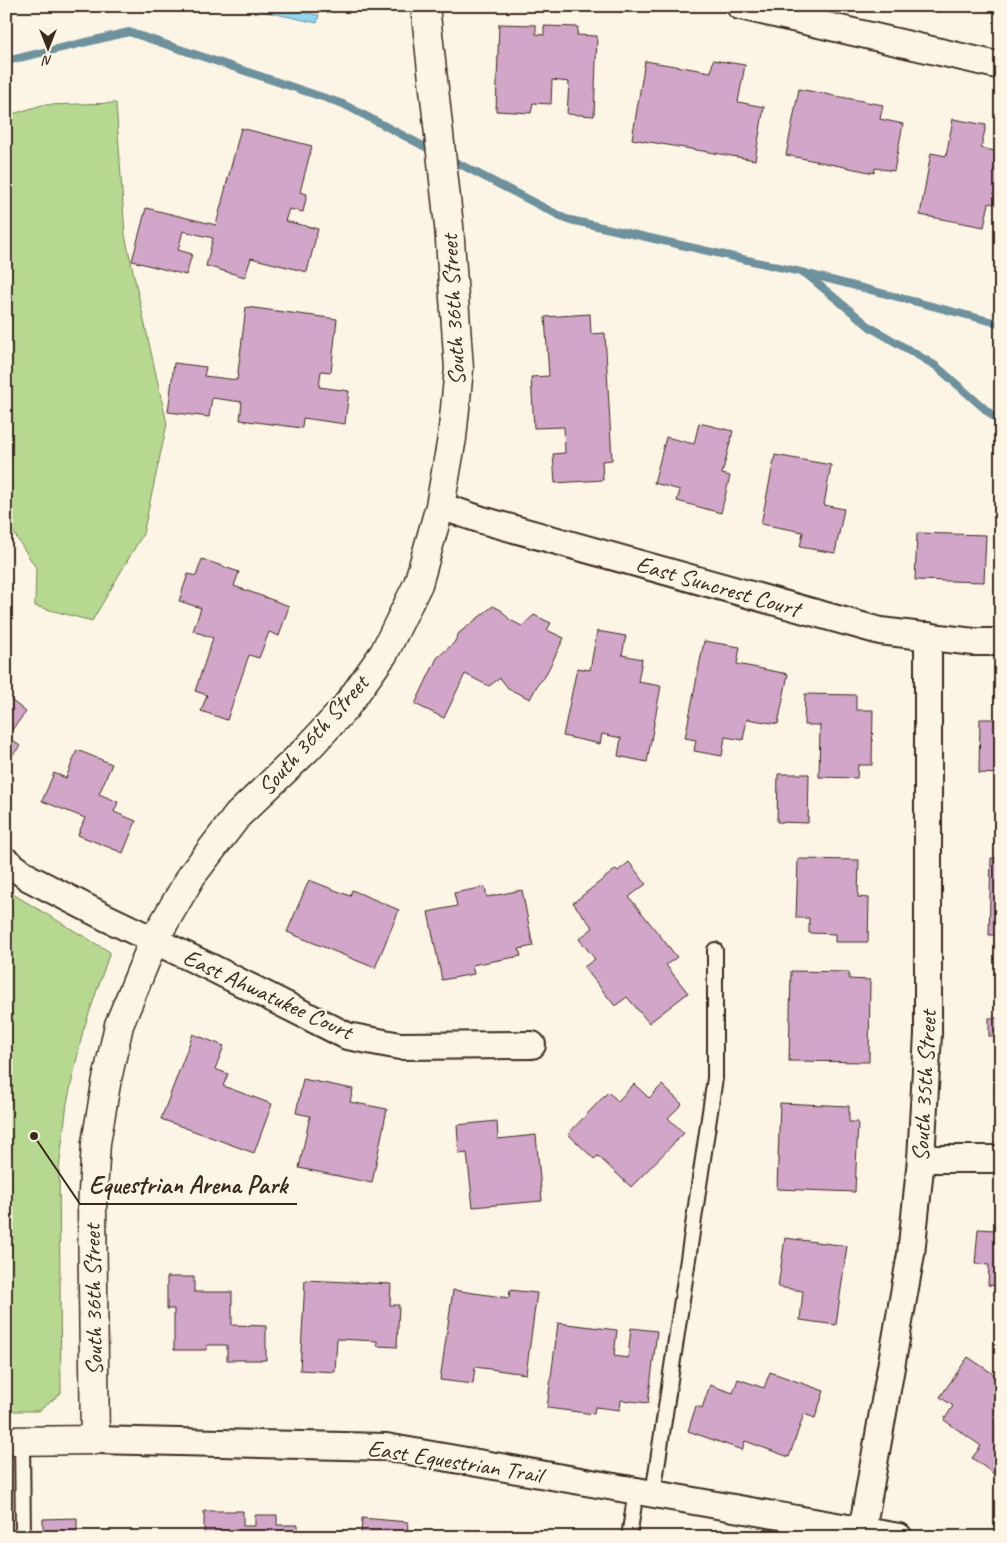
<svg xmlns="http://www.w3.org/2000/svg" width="1007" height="1543" viewBox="0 0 1007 1543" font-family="Caveat,sans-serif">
<rect width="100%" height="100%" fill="#fcf5e5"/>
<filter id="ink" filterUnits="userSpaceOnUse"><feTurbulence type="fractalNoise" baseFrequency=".02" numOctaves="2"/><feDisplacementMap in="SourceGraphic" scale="10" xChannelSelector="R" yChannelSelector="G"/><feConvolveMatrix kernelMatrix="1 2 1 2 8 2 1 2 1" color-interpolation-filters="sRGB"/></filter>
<g filter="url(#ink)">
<g fill="#b6d891" stroke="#788158">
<polygon points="116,103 125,235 167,424 143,534 92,621 35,606 36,568 6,521 6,116 42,105"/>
<polygon points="6,890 110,952 83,1031 67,1103 59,1169 61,1393 39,1411 6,1411"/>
</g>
<polygon fill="#8fd6f1" stroke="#6d919d" points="249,6 302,6 301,12 319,15 317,23 249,8"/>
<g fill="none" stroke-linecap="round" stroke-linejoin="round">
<g stroke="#6d919d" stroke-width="8">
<polyline points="6,61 129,32 343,104 435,152"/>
<polyline points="448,158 566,219 805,273 1001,324"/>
<polyline points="806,274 870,327 936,366 1001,423"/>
</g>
</g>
<g fill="#d2a6c9" stroke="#3b2a1e">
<polygon points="499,24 536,25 536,34 544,35 544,26 578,27 577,35 597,36 594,116 567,114 569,82 552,80 551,104 533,103 531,113 496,111"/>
<polygon points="713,60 745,65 738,102 764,107 755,160 632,139 645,61 711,72"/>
<polygon points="799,89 883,105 880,119 903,124 894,171 875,168 874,173 786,155"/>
<polygon points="953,119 986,125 981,148 999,152 1001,145 1001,205 989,203 984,227 920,215 931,153 946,156"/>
<polygon points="241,128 312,146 300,192 307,194 303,212 289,209 285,221 318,229 307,272 251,258 245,277 206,266 213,238 183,231 178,250 192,254 186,275 132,261 146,208 216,225"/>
<polygon points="246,307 337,319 331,372 321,371 319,387 349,391 345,424 303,418 302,428 240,420 242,402 212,398 209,417 168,412 174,363 206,367 204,376 237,380"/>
<polygon points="590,314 591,334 605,333 612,460 602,461 603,480 555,483 553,454 565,453 564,427 534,428 531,377 549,376 545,317"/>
<polygon points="699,423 733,431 722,474 730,476 721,513 677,501 680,490 654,483 666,437 694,444"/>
<polygon points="775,455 831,465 824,505 844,509 835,553 800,547 803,532 761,524"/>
<polygon points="917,533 986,535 984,582 915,580"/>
<polygon points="202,559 239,572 234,586 289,606 279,636 269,632 259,658 249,655 227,720 201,711 207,695 195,691 213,638 193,631 201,608 179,601 188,574 196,576"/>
<polygon points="493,606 501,610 510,620 522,626 534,615 551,623 547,630 564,638 544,678 538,684 530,699 509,689 500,678 489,686 465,674 444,718 415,704 437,658 454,643 459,633"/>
<polygon points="597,631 626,636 622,655 642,659 638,682 661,686 647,762 618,756 621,738 602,734 600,744 563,736 577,668 590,670"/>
<polygon points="704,641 740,647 737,664 788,674 778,724 747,719 743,740 725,737 722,756 694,751 696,740 685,738"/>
<polygon points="805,694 856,695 856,710 873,710 872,765 858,765 857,778 819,777 820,725 804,725"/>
<polygon points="6,696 26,712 7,736 20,746 6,763"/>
<polygon points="980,719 1001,719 1001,786 999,786 1000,774 979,773"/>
<polygon points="77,750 112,764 99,794 118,802 114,812 136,821 123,853 78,835 85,818 42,801 54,773 66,778"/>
<polygon points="778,774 809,774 808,823 777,822"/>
<polygon points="991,858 1001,858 1001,935 989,935"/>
<polygon points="798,859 859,860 858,897 869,898 868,942 835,942 835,934 809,933 809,918 796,918"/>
<polygon points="629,862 646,884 629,897 677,957 666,965 688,993 649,1023 627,997 615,1006 584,967 595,959 579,939 593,928 573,903 616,869 618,871"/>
<polygon points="309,880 350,896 352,890 399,910 375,968 287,932"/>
<polygon points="485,887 487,897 522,890 533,946 519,949 521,956 472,965 474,974 442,980 428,912 457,906 454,893"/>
<polygon points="791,971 849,972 849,979 870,980 869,1062 789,1061"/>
<rect x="989" y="1018" width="12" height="18"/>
<polygon points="193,1034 224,1046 215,1069 228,1074 223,1086 272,1104 254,1153 161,1119"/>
<rect x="995" y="1058" width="6" height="36"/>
<polygon points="303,1079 353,1089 350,1102 387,1109 372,1183 299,1168 310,1116 296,1113"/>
<polygon points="634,1084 649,1098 662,1085 682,1104 668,1118 684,1133 631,1187 598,1156 594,1159 568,1134 608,1092 618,1101"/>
<polygon points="780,1103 849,1106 849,1122 858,1122 855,1192 777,1189"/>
<polygon points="497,1121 498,1139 536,1135 542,1201 473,1207 467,1153 459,1154 457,1125"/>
<polygon points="997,1200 1001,1201 1001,1286 988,1285 989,1265 975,1264 978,1229 995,1230"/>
<polygon points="785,1238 847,1246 836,1325 800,1320 803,1291 778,1287"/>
<polygon points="167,1277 194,1277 194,1292 232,1292 232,1325 266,1326 266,1360 227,1360 227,1345 207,1345 207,1350 174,1350 174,1309 167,1309"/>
<polygon points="305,1280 391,1284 390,1305 399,1305 397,1347 377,1346 377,1341 337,1339 335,1372 300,1370"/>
<polygon points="453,1290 509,1298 510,1290 537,1293 526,1374 475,1367 473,1384 440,1380"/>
<polygon points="558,1323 617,1330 614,1356 628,1358 631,1328 657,1331 648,1403 621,1400 620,1410 595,1407 594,1414 547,1408"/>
<polygon points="968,1357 1001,1379 1001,1479 972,1458 981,1446 944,1420 953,1406 940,1397"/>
<polygon points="770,1372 824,1391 815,1418 804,1414 789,1457 745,1441 742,1450 688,1431 696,1406 702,1408 710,1385 733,1393 738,1379 764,1388"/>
<polygon points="204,1511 243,1511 243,1526 255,1526 255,1515 277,1515 277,1525 298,1525 298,1537 204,1537"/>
<polygon points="77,1518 77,1537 43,1537 43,1519"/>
<polygon points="362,1518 408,1522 407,1537 361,1537"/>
</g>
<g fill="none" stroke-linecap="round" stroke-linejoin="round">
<defs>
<g id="service">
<polyline points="22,1441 23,1537"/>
<polyline points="653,1494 715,1078 715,950"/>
<polyline points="629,1537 636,1491"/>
</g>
<g id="minor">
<polyline points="740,6 1001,66"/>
<polyline points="440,506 482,520 880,631 974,642 1001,642"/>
<polyline points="6,861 29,878 105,917 212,968 347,1036 400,1046 532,1045"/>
<polyline points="921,1159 1001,1159"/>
<polyline points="95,1440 386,1447 899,1537"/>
<polyline points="861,1537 911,1254 921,1159 928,1034 928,636"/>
</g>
<polyline id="tertiary" points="6,1441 95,1440 92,1208 96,1143 106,1084 119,1025 154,940 192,875 238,815 307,749 345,708 384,653 418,584 440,506 452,438 459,369 449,226 425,6"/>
</defs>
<use href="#service" stroke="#3b2a1e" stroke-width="18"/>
<use href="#minor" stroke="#3b2a1e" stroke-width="30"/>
<use href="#tertiary" stroke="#3b2a1e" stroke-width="31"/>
<use href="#service" stroke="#fcf5e5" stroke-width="14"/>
<use href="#minor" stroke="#fcf5e5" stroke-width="26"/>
<use href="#tertiary" stroke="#fcf5e5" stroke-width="28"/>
</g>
</g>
<g text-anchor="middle" stroke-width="4.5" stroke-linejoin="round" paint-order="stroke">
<g font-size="24" fill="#3b2a1e" stroke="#fcf5e5">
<text transform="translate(453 310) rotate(-93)" y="8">South 36th Street</text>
<text transform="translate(718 586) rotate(16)" y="8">East Suncrest Court</text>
<text transform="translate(313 735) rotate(-48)" y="8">South 36th Street</text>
<text transform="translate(268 994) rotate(25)" y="8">East Ahwatukee Court</text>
<text transform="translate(924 1086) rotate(-87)" y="8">South 35th Street</text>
<text transform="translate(93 1300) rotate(-91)" y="8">South 36th Street</text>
<text transform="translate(455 1461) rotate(9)" y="8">East Equestrian Trail</text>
</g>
</g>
<path fill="none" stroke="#3b2a1e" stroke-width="2" d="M34 1136L80 1204H297"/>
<circle fill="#3b2a1e" stroke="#fcf5e5" stroke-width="2" cx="34" cy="1136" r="5"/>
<g font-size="25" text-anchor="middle" font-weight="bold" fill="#3b2a1e" stroke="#fcf5e5" stroke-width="4.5" stroke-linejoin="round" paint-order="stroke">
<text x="188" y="1193">Equestrian Arena Park</text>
</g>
<rect width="1007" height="1543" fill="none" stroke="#fcf5e5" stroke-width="25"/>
<rect x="12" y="12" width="982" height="1518" fill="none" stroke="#3b2a1e" stroke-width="2" filter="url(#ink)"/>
<g transform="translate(48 48) rotate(180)" stroke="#fcf5e5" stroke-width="4" paint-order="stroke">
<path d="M0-4L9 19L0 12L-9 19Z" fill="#3b2a1e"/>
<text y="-8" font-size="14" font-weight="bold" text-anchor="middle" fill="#3b2a1e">N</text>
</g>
</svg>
